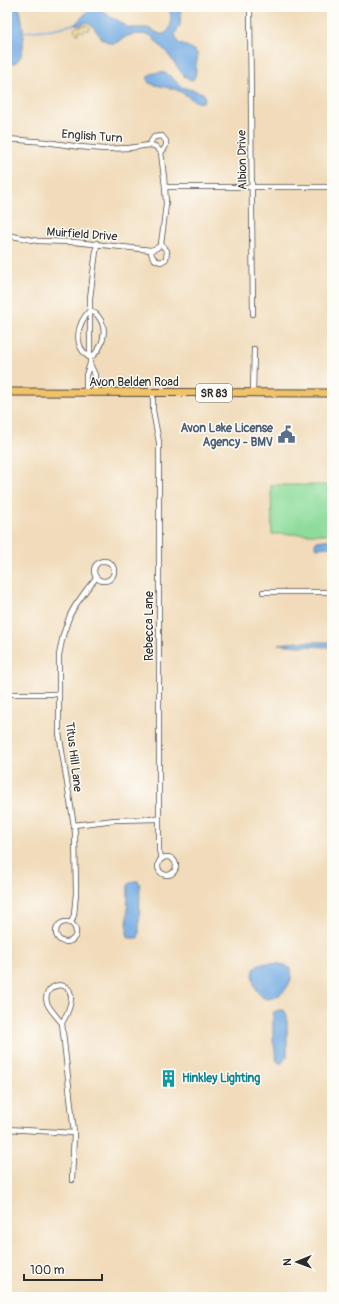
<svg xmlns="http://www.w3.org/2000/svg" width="339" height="1304" viewBox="0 0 339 1304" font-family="Pangolin,sans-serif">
<rect width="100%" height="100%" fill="#fdfcf7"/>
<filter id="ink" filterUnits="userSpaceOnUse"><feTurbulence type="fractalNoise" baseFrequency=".025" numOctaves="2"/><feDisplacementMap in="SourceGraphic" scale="8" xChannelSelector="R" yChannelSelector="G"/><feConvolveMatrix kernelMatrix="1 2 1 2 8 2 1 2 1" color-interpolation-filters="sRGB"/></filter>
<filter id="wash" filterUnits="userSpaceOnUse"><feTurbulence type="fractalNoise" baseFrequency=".012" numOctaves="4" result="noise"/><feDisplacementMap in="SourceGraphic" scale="16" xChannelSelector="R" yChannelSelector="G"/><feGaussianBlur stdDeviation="0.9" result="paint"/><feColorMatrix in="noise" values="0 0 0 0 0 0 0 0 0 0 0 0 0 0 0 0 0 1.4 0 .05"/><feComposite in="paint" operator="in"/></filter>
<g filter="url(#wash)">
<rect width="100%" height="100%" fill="#f1dbba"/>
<polygon fill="#8ddc9b" stroke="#5c8463" points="271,485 329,485 329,534 272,534"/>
<polygon fill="#eeda9e" stroke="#8c8264" points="87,25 90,27 88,31 85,29 84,32 79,30 78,34 77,34 74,29 76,27"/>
<g fill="#73abe2" stroke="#4f6b86">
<path d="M7 7H19C23 20 28 53 16 62 14 64 10 64 7 65Z"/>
<path d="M169 7H181L180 25 175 34 178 43C184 46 192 47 196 52 199 56 197 60 196 65 196 73 196 87 184 76L167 53 150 35C145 34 136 34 131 35 124 36 117 45 110 43 97 39 97 26 87 22L80 25 75 24 89 10 93 8 103 11 110 17 119 21 129 28H148L160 34H164C174 29 171 16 169 7Z"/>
<path d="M161 72 169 75 182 87 203 93 205 98 203 102C195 104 190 97 183 93 173 87 160 87 149 83 144 74 154 73 161 72Z"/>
<polygon points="332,539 332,547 317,548 315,546 315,544 317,541"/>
<polygon points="298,642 332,642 332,647 297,646 278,644"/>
<polygon points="135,881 138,881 140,885 139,934 138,938 129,938 127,934 128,885 131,882"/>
<path d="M259 964C268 963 284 962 291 969 294 984 281 999 266 999 255 995 247 971 259 964Z"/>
<polygon points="279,1010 284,1010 287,1015 287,1057 284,1058 284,1061 282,1063 279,1063 277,1061 273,1040 273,1014 274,1012"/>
</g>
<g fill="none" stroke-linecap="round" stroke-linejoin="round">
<polyline stroke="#73abe2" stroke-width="1.5" points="23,32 53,29 75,24"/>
</g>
</g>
<g filter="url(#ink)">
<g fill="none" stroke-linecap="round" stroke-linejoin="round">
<defs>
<g id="street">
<polyline points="250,7 253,314"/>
<polyline points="7,139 46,142 80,147 105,149 129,148 149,145 155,146 161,152 165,187 166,204 163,229 161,244 157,248 151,250 74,242 38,241 7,235"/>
<path d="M149 145 154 137 162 136 166 141C167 146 165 149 161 152"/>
<polyline points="165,187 332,187"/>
<path d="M151 250C151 256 154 261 161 262L166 259 167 251 161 244"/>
<path d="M90 310C93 312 96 313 98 316 109 329 103 349 90 358 72 345 77 324 90 310Z"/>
<polyline points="90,364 95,375 95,393"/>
<polyline points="86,393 86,375 90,364 90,298 97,243"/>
<polyline points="153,393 153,411 159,442 159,851 162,859"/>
<polyline points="253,393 254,349"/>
<circle cx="104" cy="571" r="10"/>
<polyline points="263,592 332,592"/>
<polyline points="7,694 59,694"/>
<polyline points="74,825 115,820 159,819"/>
<circle cx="167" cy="866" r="9"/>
<circle cx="66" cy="932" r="10"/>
<polyline points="71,923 74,915 76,893 75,832 59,733 59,655 63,635 70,615 75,606 87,589 96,578"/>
<path d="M62 1023C91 974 40 979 47 1003 50 1010 57 1017 62 1023L74 1133 72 1180"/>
<polyline points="7,1129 74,1133"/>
</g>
<polyline id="primary" points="7,392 332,393"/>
</defs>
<use href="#street" stroke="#494540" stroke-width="6"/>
<use href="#primary" stroke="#494540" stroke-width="9"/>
<use href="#street" stroke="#fff" stroke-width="4.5"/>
<use href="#primary" stroke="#f1c369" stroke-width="7"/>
</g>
</g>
<defs>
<symbol id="civic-bare" viewBox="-9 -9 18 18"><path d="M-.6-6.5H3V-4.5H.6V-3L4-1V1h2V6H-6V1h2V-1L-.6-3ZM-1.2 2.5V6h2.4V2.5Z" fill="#5c6f8a" stroke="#fdfcf7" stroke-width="2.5" paint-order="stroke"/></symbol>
<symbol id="building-bare" viewBox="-9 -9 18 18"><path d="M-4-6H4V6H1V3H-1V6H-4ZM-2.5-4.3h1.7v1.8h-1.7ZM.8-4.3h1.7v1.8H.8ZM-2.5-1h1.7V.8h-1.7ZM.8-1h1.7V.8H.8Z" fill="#0f9aa8" stroke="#fdfcf7" stroke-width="2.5" paint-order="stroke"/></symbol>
</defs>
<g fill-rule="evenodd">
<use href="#civic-bare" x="274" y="422" width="25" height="25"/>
<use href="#building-bare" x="156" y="1066" width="25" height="25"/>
</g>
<g text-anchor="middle" stroke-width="3" stroke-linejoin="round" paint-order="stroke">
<rect fill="#fdfcf7" stroke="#6a6a68" stroke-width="1" x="196" y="384" width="36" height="18" rx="3"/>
<g font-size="11" font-weight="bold" fill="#2b2b2b">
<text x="214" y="397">SR 83</text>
</g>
<g font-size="12" fill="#2b2b2b" stroke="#fdfcf7">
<text transform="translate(92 136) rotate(4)" y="4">English Turn</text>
<text transform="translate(242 160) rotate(-91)" y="4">Albion Drive</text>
<text transform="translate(82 234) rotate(4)" y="4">Muirfield Drive</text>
<text x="134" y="386">Avon Belden Road</text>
<text transform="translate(149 626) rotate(-90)" y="4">Rebecca Lane</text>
<text transform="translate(74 757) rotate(83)" y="4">Titus Hill Lane</text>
</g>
<g font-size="12" font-weight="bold" fill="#4e5e75" stroke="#fdfcf7" text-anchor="end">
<text x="273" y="432">Avon Lake License<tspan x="273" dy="14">Agency - BMV</tspan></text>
</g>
<g font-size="12" font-weight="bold" fill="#0d838f" stroke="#fdfcf7" text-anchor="start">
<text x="182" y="1082">Hinkley Lighting</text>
</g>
</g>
<rect width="339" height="1304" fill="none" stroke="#fdfcf7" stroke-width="24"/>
<g transform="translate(297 1262) rotate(269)" stroke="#fdfcf7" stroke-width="3" paint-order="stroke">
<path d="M0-3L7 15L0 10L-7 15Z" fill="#2b2b2b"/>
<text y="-6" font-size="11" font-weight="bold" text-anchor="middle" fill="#2b2b2b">N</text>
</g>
<path d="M24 1274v6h78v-6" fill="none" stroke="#2b2b2b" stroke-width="2"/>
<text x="30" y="1274" font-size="12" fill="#2b2b2b" stroke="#fdfcf7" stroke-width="3" paint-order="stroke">100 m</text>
</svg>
